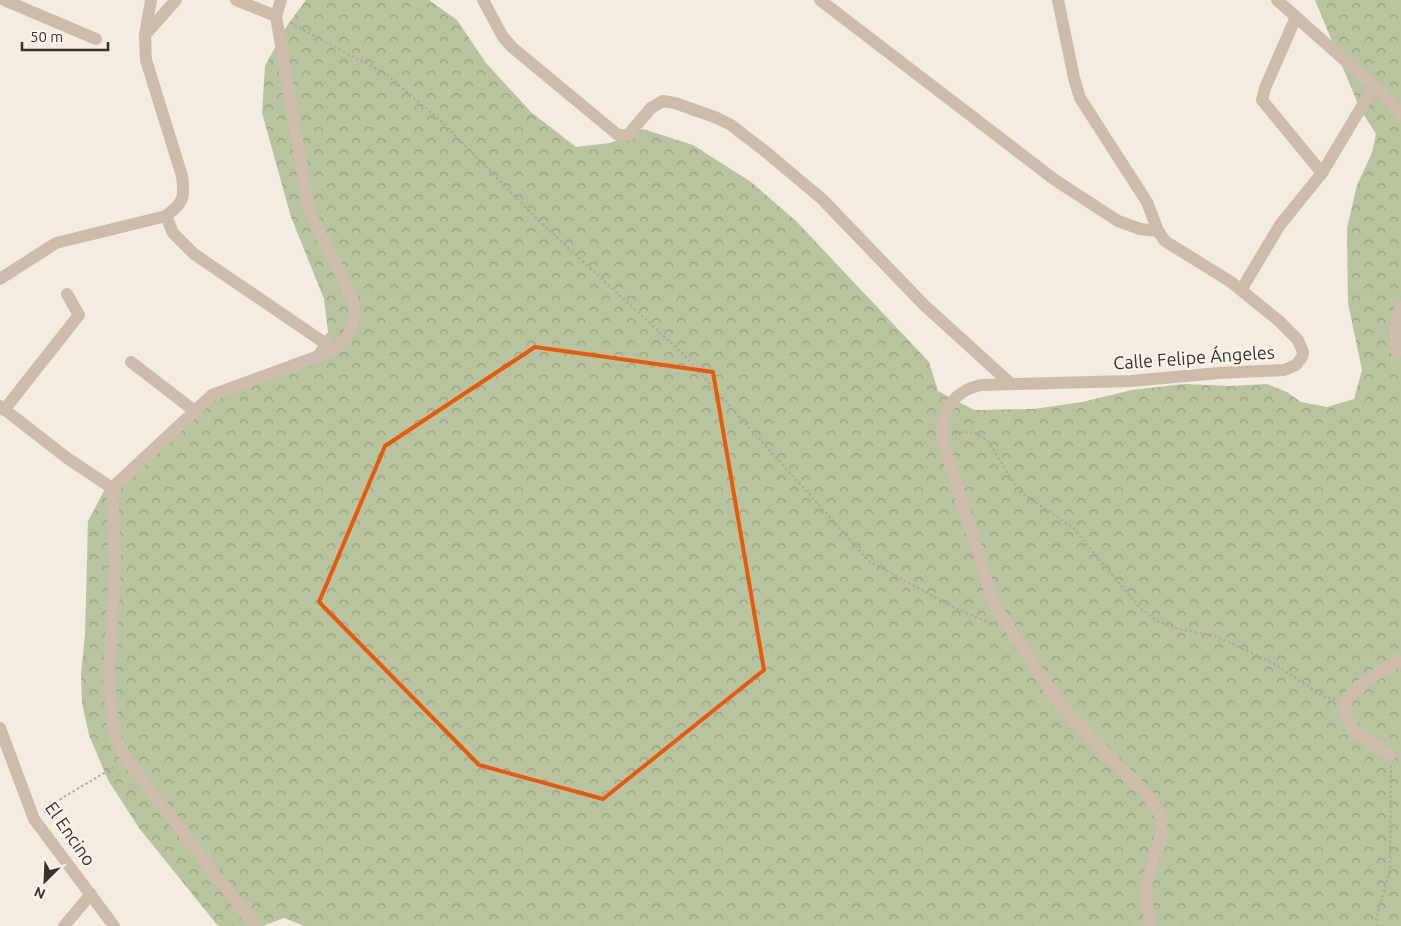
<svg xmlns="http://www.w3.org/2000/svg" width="1401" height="926" viewBox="0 0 1401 926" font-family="Ubuntu,sans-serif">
<defs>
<pattern id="park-crowns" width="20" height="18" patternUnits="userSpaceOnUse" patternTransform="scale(1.25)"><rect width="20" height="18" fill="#b8c4a0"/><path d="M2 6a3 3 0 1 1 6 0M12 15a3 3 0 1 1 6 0" fill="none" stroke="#97a083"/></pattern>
</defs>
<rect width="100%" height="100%" fill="#f4ebe1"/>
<polygon fill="url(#park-crowns)" points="306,0 429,0 457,20 486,63 531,112 576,147 610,143 643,129 693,145 751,182 796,221 929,362 938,391 974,410 1034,409 1082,402 1132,390 1184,384 1230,386 1267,384 1287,392 1301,402 1327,407 1354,399 1362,370 1348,303 1347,228 1357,185 1372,153 1376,134 1360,109 1315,0 1401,0 1401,926 304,926 284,918 263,926 218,926 139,828 108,780 89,735 82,703 81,674 85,635 88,521 104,491 194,408 312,354 328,332 324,299 291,217 262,113 265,66 288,24"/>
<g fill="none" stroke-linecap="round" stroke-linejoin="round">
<g stroke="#b9a596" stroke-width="2" stroke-dasharray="2.5 2.5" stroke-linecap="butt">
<polyline points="290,23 386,74 443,123 535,217 683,354 869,561 953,607 994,625"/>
<polyline points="955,433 973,432 988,441 1019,491 1073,528 1140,608 1157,621 1179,629 1216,636 1273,663 1324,697 1335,699"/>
<polyline points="44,812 62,798 116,766"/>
<polyline points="1377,926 1376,919 1390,870 1391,766"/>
</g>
<g stroke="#cdbbac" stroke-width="12">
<polyline points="4,0 96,39"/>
<polyline points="483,0 503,37 513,48 618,135 628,135 651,108 663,101 675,103 717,118 731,125 766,152 822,199 924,305 1010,383"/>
<polyline points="820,0 1055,180 1118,221 1140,229 1158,231"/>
<path d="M1058 0 1074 78 1080 98 1147 202 1158 231 1165 241 1231 282 1279 321 1298 340 1303 352 1302 357 1296 365 1284 370 1219 373 1131 381 981 385C950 392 939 415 944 445L994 604 1062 708 1148 796 1160 815 1162 832 1145 889 1151 926"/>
<polyline points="1277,0 1386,97 1401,114"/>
<polyline points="276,16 281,0"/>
<polyline points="1296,17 1265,88 1262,100 1322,173"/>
<polyline points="145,35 176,0"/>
<polyline points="166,216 173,233 194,254 335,350"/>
<path d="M0 279 56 243 166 216C184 202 185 198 182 176L146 60 145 35 151 0"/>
<polyline points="1241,290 1280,225 1322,173 1374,86"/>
<polyline points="1397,353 1395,326 1401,306"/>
<polyline points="131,362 196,412"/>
<polyline points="0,406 67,458 112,488"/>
<polyline points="4,410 79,315 67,294"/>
<path d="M112 488 212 395 335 350C351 335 355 327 355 305L309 210 276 16 236 0"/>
<polyline points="112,488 115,562 109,683 114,735 127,760 255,926"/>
<polyline points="0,728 34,819 114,926"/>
<path d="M1390 755C1377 746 1359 737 1350 724 1328 694 1382 672 1401 660"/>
<polyline points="64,926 91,894"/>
</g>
</g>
<path fill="none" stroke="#e8590c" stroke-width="4" stroke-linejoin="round" d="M535 347 713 372 764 670 603 799 479 765 319 602 385 446Z"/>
<g text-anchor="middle" stroke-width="4.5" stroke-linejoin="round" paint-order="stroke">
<g font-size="18" fill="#3b302b" stroke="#fbf5ee">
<text transform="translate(1194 358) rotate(-4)" y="6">Calle Felipe Ángeles</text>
<text transform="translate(70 834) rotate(55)" y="6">El Encino</text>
</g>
</g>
<g transform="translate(45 881) rotate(204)" stroke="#fbf5ee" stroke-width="4" paint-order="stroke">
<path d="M0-4L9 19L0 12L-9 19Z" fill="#3b302b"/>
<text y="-8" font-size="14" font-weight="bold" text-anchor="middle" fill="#3b302b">N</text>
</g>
<path d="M22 42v8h86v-8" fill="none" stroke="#3b302b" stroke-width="2.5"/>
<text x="30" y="42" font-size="15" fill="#3b302b" stroke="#fbf5ee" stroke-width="4" paint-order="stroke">50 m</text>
</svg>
